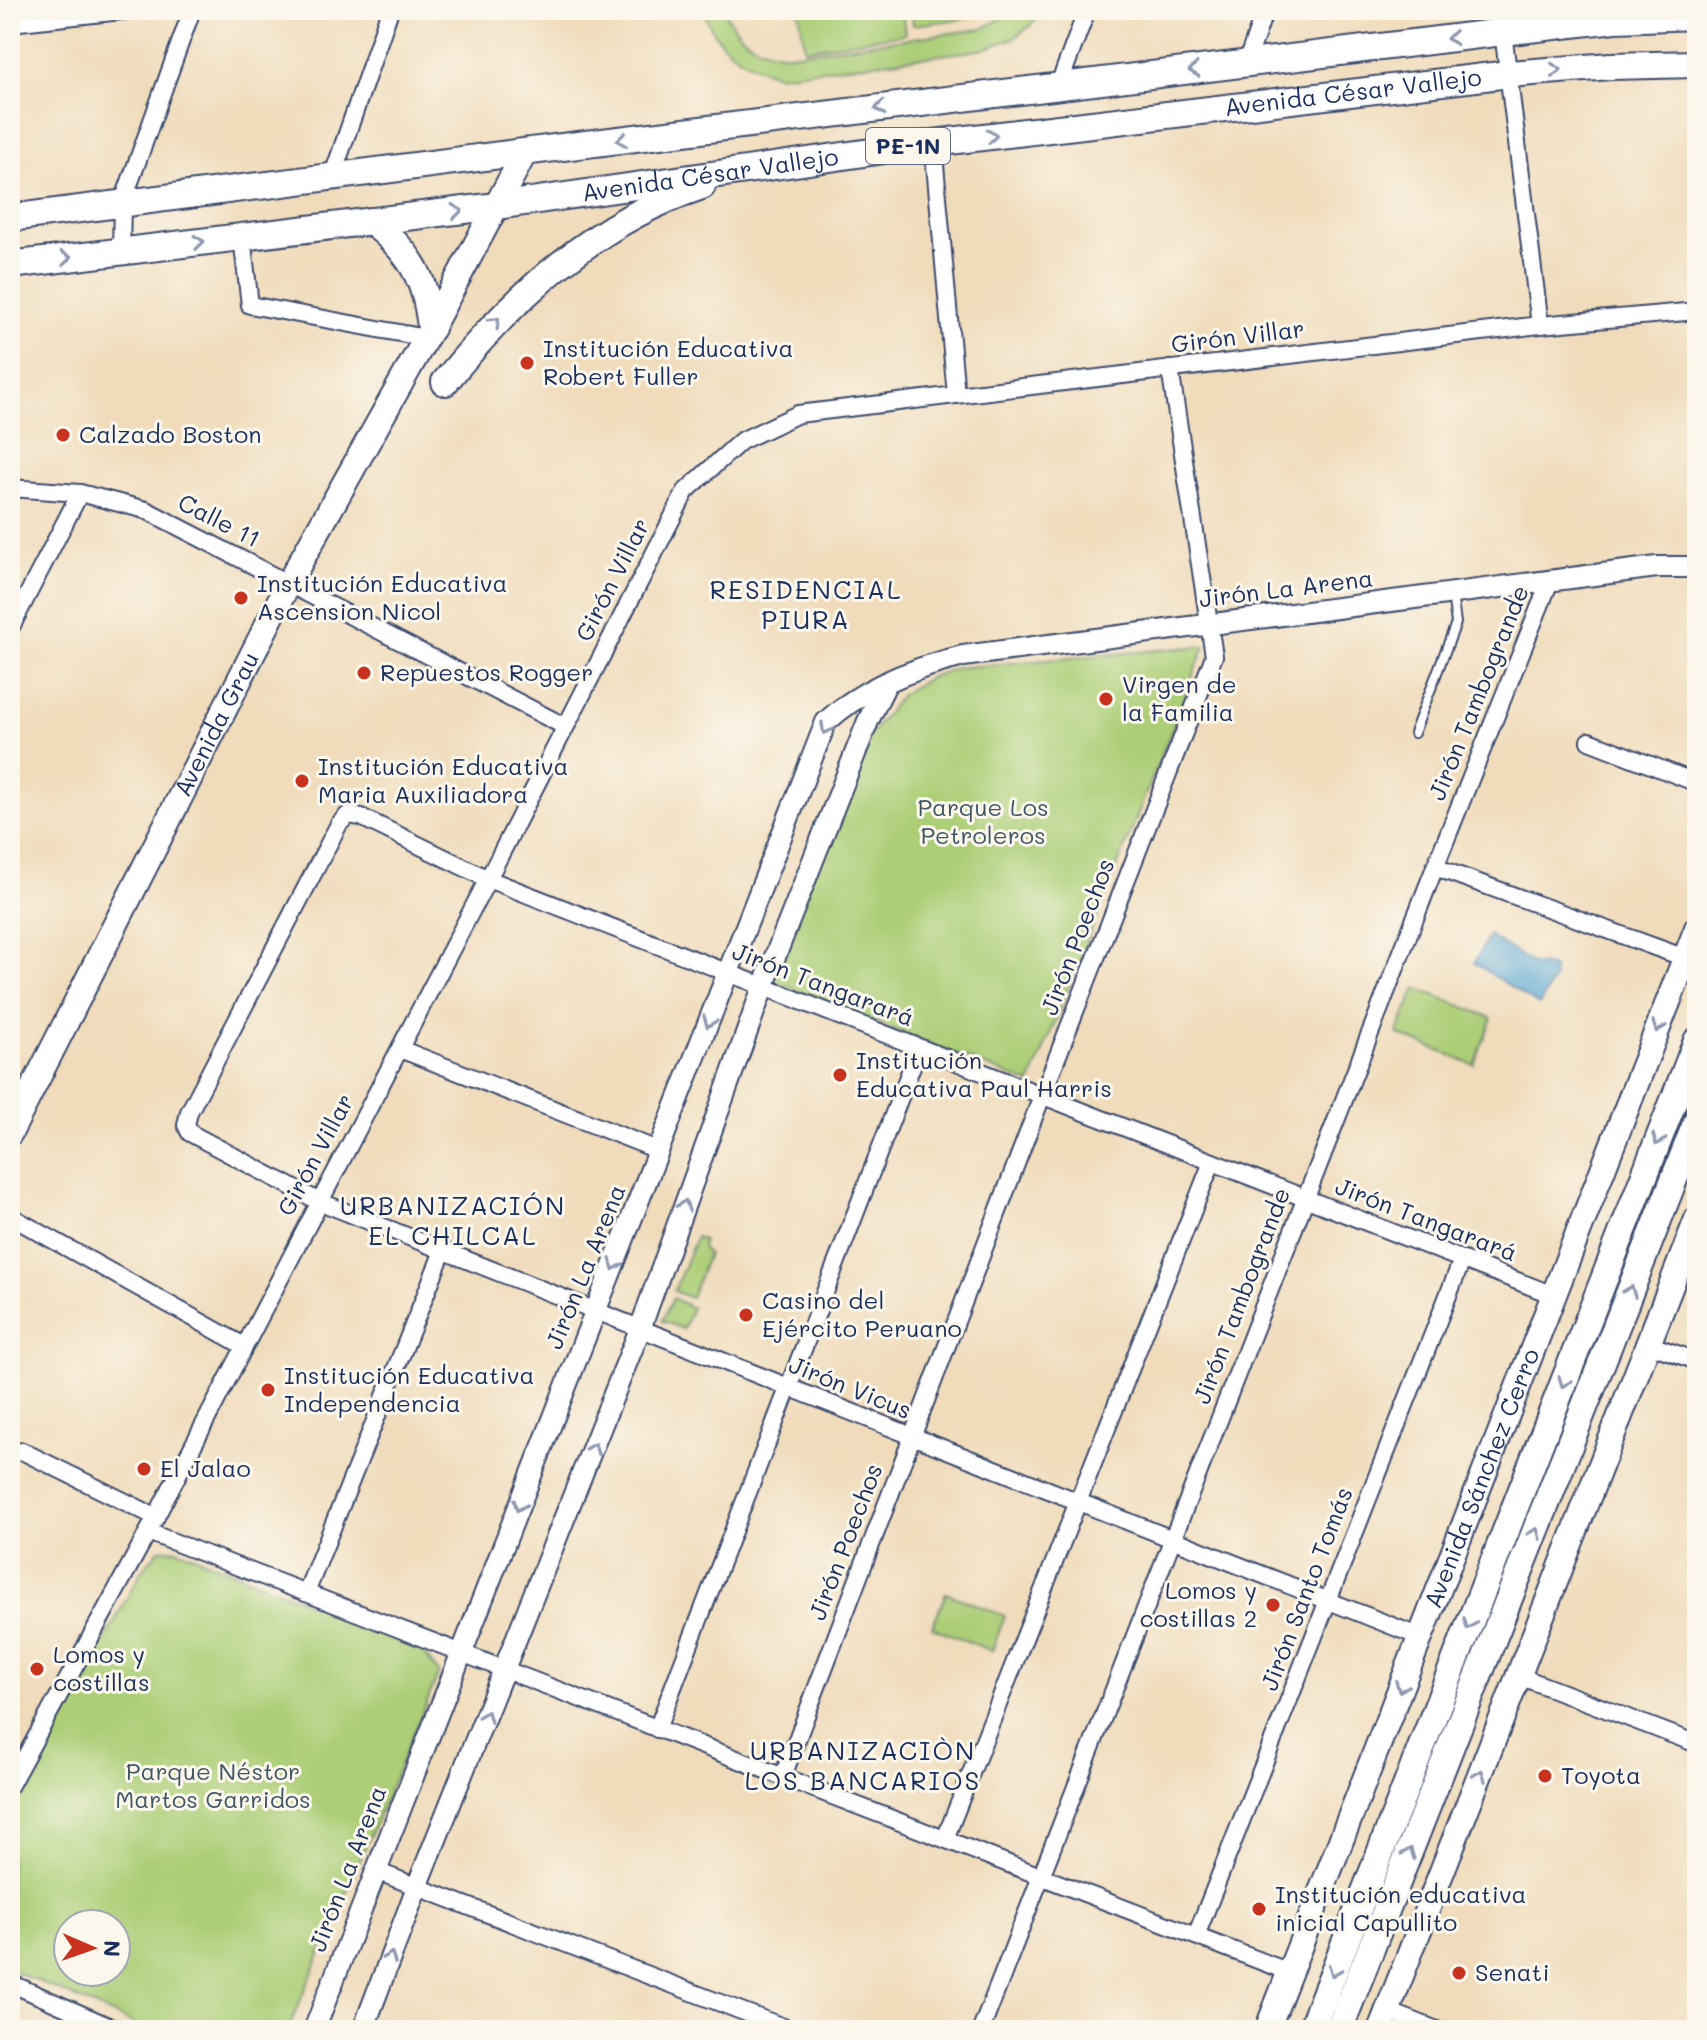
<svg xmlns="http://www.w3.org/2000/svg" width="1707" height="2040" viewBox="0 0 1707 2040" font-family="Mali,sans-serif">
<rect width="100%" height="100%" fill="#fbf7ec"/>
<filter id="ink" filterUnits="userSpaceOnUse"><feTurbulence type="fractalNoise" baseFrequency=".0125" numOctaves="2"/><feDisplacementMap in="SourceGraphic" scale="16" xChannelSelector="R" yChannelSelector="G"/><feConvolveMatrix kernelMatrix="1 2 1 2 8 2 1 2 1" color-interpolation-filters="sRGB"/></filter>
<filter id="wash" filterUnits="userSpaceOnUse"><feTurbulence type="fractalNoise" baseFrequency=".006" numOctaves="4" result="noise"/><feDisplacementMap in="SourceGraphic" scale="32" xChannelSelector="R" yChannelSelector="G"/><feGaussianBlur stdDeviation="1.8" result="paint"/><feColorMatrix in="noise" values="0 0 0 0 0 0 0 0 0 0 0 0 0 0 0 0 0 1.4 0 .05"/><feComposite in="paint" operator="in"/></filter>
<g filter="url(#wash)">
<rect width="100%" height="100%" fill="#f0dcbb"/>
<g fill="#abce76" stroke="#637e6a" stroke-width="2" fill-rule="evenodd">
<path d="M704 10H724C740 41 755 50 789 54L982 29 1017 10H1044L1028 28 1014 38 981 50 778 75C744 64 714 47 704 10Z"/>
<polygon points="799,10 902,10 905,34 805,49"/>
<polygon points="911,10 970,10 971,18 913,25"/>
<polygon points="1205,646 1030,1084 771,980 863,744 901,695 928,678 956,668"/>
<polygon points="1416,988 1492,1018 1474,1065 1397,1034"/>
<polygon points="696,1237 703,1240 702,1247 708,1254 691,1298 674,1291"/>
<polygon points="673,1298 692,1308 683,1329 662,1321"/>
<path d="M177 1549 420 1649 439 1673 288 2030H148L10 1969V1818L142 1570 159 1550ZM68 1924H116V1972H68Z"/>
<polygon points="946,1593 1005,1616 992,1651 932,1627"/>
</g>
<polygon fill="#57a5d0" stroke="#396a97" stroke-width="2" points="1489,935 1536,966 1541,964 1553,968 1554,979 1539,1005 1474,963"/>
</g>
<g filter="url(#ink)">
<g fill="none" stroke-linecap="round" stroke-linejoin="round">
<defs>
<polyline id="service" points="1414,733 1456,623 1452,594"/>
<g id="minor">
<polyline points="10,23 131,10"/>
<polyline points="1503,32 1540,325"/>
<polyline points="1246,64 1265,10"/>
<polyline points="1058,87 1087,10"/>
<polyline points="933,143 956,395"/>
<polyline points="332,177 390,10"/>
<polyline points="242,237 250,305 426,338"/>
<polyline points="121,251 122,204 192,10"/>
<polyline points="10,488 80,493 146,510 564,726"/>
<polyline points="10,629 80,493"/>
<polyline points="1589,741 1697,783"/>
<polyline points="1435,867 1685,958"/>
<polyline points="400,1049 660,1151"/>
<polyline points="10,1216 244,1346"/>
<polyline points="1648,1344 1697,1361"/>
<polyline points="10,1454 22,1451 156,1517"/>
<polyline points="148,1532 1289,1972"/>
<polyline points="306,1593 443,1251"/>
<polyline points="1420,1637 318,1201 190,1133 186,1125 189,1112 339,824 348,815 361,817 488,879 1553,1295"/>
<polyline points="1519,1676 1697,1744"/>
<polyline points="657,1729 919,1048"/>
<polyline points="783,1776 1042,1096 1214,656 1170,369"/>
<polyline points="10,1785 148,1532 488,879 686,491 741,441 798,414 1540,325 1697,311"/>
<polyline points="945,1839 1212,1162"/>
<polyline points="376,1871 791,2030"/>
<polyline points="1196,1936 1462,1260"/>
<polyline points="10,1983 117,2030"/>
<polyline points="1388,2011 1437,2030"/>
<polyline points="981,2030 1435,867 1550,581"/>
</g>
<g id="tertiary">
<path d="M314 2030 826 722C863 687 914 668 963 656L1657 567H1697"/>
<polyline points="363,2030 417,1887 640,1329 763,987 868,721 886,684"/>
</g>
<g id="secondary">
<path id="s1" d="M10 1133 288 584 426 338 524 154"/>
<path id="s2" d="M1267 2030 1697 928"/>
<polyline points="1380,2030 1697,1219"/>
</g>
<g id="primary">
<polyline points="10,218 578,145 1503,32 1615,19 1697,16"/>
<path d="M370 221C410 251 426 278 431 328"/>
<path id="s3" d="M10 265 497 206 933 143 1509 74 1611 66 1697 64"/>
<path d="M445 382C514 296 596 221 702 186"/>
<polyline points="1311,2030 1697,1041"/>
<polyline points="1339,2030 1697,1121"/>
</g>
</defs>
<use href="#service" stroke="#3b496c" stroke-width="12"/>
<use href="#minor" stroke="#3b496c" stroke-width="20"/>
<use href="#tertiary" stroke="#3b496c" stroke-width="24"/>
<use href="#secondary" stroke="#3b496c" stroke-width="28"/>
<use href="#primary" stroke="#3b496c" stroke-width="30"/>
<use href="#service" stroke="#fff" stroke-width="8"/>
<use href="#minor" stroke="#fff" stroke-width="16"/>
<use href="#tertiary" stroke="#fff" stroke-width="20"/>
<use href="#secondary" stroke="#fff" stroke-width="24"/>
<use href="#primary" stroke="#fff" stroke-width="26"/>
</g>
<defs><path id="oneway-chevron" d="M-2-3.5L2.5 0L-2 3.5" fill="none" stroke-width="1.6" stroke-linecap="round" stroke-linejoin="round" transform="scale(2)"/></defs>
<g stroke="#8d97ae">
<use href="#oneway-chevron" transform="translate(1452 38) rotate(173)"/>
<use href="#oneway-chevron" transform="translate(1194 70) rotate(173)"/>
<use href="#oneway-chevron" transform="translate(1556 70) rotate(-4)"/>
<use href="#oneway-chevron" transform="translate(880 108) rotate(173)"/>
<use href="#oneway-chevron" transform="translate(992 136) rotate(-7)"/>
<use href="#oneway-chevron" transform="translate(622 140) rotate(173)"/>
<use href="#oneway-chevron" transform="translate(457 211) rotate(-7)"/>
<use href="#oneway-chevron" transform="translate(199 242) rotate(-7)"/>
<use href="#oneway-chevron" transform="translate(66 258) rotate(-7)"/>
<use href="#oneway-chevron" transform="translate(495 322) rotate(-45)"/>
<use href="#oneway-chevron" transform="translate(826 729) rotate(119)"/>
<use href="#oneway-chevron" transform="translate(709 1022) rotate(111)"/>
<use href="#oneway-chevron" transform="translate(1658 1027) rotate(111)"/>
<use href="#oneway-chevron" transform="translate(1658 1140) rotate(111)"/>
<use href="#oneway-chevron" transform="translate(684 1205) rotate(-70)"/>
<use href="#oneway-chevron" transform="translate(615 1265) rotate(112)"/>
<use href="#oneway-chevron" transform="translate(1630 1291) rotate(-69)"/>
<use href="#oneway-chevron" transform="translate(1564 1382) rotate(111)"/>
<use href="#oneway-chevron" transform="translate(593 1448) rotate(-68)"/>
<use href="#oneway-chevron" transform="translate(519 1506) rotate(112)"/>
<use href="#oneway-chevron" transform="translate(1535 1533) rotate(-69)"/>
<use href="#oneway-chevron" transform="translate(1469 1624) rotate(111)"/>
<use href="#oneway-chevron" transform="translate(1401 1687) rotate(111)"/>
<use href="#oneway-chevron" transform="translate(486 1716) rotate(-68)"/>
<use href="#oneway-chevron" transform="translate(1480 1775) rotate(-69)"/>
<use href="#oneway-chevron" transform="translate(1409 1853) rotate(-69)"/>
<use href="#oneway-chevron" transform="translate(390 1957) rotate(-69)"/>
<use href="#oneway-chevron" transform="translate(1334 1971) rotate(111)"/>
</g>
</g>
<g fill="#c8321e" stroke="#fbf7ec" stroke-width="3">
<circle cx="527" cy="363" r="8"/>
<circle cx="63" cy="435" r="8"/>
<circle cx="241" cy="598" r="8"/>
<circle cx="364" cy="673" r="8"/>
<circle cx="1106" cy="699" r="8"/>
<circle cx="302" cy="781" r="8"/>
<circle cx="840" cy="1075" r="8"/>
<circle cx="746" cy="1315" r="8"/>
<circle cx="268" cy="1390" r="8"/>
<circle cx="144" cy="1469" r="8"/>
<circle cx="1273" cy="1605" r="8"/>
<circle cx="37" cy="1669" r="8"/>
<circle cx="1545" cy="1776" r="8"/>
<circle cx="1259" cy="1909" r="8"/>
<circle cx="1459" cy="1973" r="8"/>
</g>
<g text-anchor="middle" stroke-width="6" stroke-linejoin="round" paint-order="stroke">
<rect fill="#fbf7ec" stroke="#5e6b89" stroke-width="2" x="866" y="128" width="84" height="36" rx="6"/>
<g font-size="22" font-weight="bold" fill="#1b2f5e">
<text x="908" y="154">PE-1N</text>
</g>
<g font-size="24" fill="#1b2f5e" stroke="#fbf7ec">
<text dy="8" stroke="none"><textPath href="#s3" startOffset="1354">Avenida César Vallejo</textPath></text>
<text dy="8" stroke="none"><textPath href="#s3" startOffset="706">Avenida César Vallejo</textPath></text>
<text transform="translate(1238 337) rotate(-7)" y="8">Girón Villar</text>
<text transform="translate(219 521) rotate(27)" y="8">Calle 11</text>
<text transform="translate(613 580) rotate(-63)" y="8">Girón Villar</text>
<text transform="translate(1286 589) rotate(-7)" y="8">Jirón La Arena</text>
<text transform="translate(1479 693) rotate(-68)" y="8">Jirón Tambogrande</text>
<text dy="8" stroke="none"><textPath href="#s1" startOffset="458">Avenida Grau</textPath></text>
<text transform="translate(1078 937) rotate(-69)" y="8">Jirón Poechos</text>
<text transform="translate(823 985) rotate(21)" y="8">Jirón Tangarará</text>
<text transform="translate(316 1155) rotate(-62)" y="8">Girón Villar</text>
<text transform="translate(1426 1220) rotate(21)" y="8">Jirón Tangarará</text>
<text transform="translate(586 1267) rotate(-68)" y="8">Jirón La Arena</text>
<text transform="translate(1242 1296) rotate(-69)" y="8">Jirón Tambogrande</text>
<text transform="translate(850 1388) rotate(22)" y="8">Jirón Vicus</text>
<text dy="8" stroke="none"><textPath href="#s2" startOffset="592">Avenida Sánchez Cerro</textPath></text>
<text transform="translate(846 1542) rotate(-69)" y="8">Jirón Poechos</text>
<text transform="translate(1307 1589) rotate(-69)" y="8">Jirón Santo Tomás</text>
<text transform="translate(348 1869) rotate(-69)" y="8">Jirón La Arena</text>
</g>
<g font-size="24" fill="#1b2f5e" stroke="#fbf7ec" text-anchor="start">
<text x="543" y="357">Institución Educativa<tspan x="543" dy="28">Robert Fuller</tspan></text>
<text x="79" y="443">Calzado Boston</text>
<text x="257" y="592">Institución Educativa<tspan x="257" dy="28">Ascension Nicol</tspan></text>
<text x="380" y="681">Repuestos Rogger</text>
<text x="1122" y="693">Virgen de<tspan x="1122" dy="28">la Familia</tspan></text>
<text x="318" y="775">Institución Educativa<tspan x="318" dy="28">Maria Auxiliadora</tspan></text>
<text x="856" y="1069">Institución<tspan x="856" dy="28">Educativa Paul Harris</tspan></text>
<text x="762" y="1309">Casino del<tspan x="762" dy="28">Ejército Peruano</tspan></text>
<text x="284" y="1384">Institución Educativa<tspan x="284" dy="28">Independencia</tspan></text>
<text x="160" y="1477">El Jalao</text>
<text x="1257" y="1599" text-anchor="end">Lomos y<tspan x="1257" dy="28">costillas 2</tspan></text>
<text x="53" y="1663">Lomos y<tspan x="53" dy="28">costillas</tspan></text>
<text x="1561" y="1784">Toyota</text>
<text x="1275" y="1903">Institución educativa<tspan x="1275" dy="28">inicial Capullito</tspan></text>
<text x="1475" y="1981">Senati</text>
</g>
<g font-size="24" fill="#3f5764" stroke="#fbf7ec">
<text x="983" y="816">Parque Los<tspan x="983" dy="28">Petroleros</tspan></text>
<text x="213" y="1780">Parque Néstor<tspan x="213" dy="28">Martos Garridos</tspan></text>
</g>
<g font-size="26" letter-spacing="2" fill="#1b2f5e" stroke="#fbf7ec">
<text x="806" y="599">RESIDENCIAL<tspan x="806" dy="30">PIURA</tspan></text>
<text x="453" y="1215">URBANIZACIÓN<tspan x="453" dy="30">EL CHILCAL</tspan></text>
<text x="863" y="1760">URBANIZACIÒN<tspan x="863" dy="30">LOS BANCARIOS</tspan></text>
</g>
</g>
<rect width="1707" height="2040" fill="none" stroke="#fbf7ec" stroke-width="40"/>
<g transform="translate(92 1948) rotate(92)"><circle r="38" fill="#fbf7ec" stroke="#a1a7b3" stroke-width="2"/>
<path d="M0-6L14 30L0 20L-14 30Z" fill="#c8321e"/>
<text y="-12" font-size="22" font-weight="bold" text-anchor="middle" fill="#1b2f5e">N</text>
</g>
</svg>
